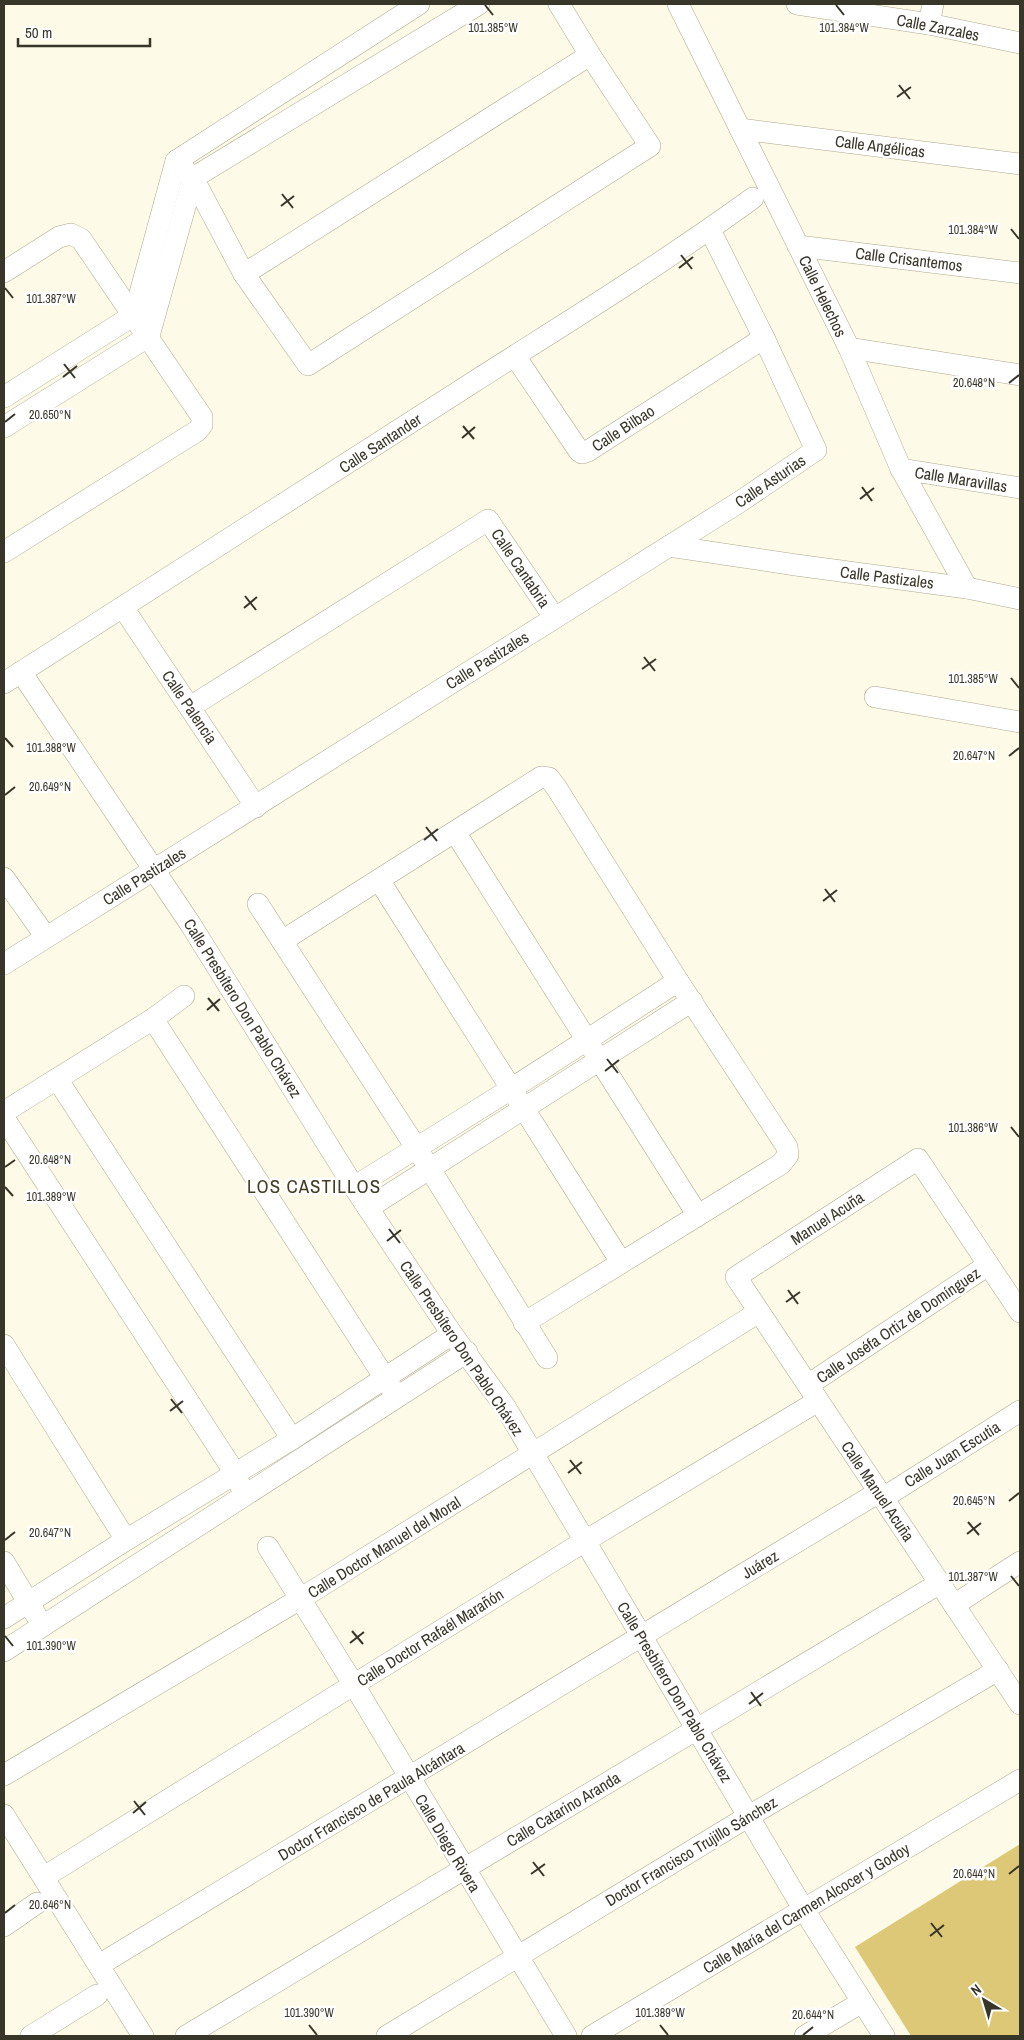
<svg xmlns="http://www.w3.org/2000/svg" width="1024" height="2040" viewBox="0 0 1024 2040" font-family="'Archivo Narrow',sans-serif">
<rect width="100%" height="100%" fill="#fefae8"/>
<polygon fill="#dcc876" points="1020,1844 1020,2036 911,2036 855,1947"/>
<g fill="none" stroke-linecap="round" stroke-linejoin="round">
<defs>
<g id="minor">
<polyline points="678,4 849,348 901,469 967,588"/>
<polyline points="797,4 929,24 1020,43"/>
<polyline points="929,24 933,4"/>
<polyline points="740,129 1020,164"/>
<polyline points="176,161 193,178 244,274 308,365 650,146 590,55 559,4"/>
<polyline points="798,246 1020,273"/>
<polyline points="4,272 59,237 71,234 81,239 202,417 202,425 197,431 4,552"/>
<polyline points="244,274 590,55"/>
<polyline points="849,348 1020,375"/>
<polyline points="515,356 579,451 582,453 588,451 764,338"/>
<polyline points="4,397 134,315 176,161 419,4"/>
<polyline points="4,427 149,336 193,178 479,4"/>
<polyline points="901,469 1020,488"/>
<polyline points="669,546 796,565 967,588 1020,599"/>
<polyline points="124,609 256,807"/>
<polyline points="21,672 191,925 354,1187 452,1334 506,1408 804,1910 884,2036"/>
<path d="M4 683C161 584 317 484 472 383 566 323 662 264 753 198"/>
<polyline points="875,697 1020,722"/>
<polyline points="190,707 488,520 554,617"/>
<polyline points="455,832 697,1214"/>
<polyline points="4,878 46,937"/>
<polyline points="379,880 621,1262"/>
<polyline points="258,904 430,1169 547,1358"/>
<polyline points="282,941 541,777 549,778 556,787 678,981 787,1147 788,1155 781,1164 524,1323"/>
<polyline points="4,964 741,501 816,450 764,338 710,230"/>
<polyline points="153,1019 392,1389"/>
<polyline points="57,1079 292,1439"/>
<polyline points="4,1112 153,1019 184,996"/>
<polyline points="4,1118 235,1473 240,1485"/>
<polyline points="354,1187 511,1089 678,981"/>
<polyline points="368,1208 692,1001"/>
<polyline points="1020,1312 918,1159 736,1277 1020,1704"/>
<polyline points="4,1345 126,1540"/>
<polyline points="808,1385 988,1265"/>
<polyline points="883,1498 1020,1411"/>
<polyline points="268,1547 354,1685 566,2036"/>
<polyline points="4,1562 36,1615"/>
<polyline points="954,1605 1020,1562"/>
<polyline points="4,1618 126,1540 292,1439 452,1334"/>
<polyline points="4,1651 467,1352"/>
<polyline points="4,1775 300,1599 759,1312"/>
<polyline points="4,1815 143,2036"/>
<polyline points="44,1877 585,1541 818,1401"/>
<polyline points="4,1926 37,1903"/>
<polyline points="99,1965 879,1492"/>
<polyline points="31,2036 97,1995"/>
<polyline points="186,2036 940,1583"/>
<polyline points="387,2036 749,1816 998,1670"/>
<polyline points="592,2036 1020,1780"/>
<polyline points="805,2036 862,2002"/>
</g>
</defs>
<use href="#minor" stroke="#aea88b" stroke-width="22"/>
<use href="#minor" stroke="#fff" stroke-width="21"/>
</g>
<path fill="none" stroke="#383529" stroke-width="2" d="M485 5 493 15M836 5 844 15M899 85 910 99M897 97 911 87M282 194 293 208M281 206 294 196M1011 229 1019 239M681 255 692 269M679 268 693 257M5 288 13 298M64 364 75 378M63 377 77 366M1009 383 1019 375M5 422 15 414M463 426 474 439M462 438 475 427M862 487 872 501M860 499 874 488M245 596 256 610M244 608 257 597M644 657 655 671M642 669 656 659M1011 678 1019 688M5 738 13 747M1009 756 1019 748M5 795 15 787M426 827 437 841M424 840 438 829M825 889 835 902M823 901 837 890M208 998 219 1011M207 1010 220 999M607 1059 618 1073M605 1071 619 1060M1011 1127 1019 1137M5 1167 15 1160M5 1187 13 1196M389 1229 400 1243M387 1241 401 1230M788 1290 798 1304M786 1302 800 1292M171 1399 182 1413M170 1411 183 1401M570 1460 581 1474M568 1473 582 1462M1009 1501 1019 1493M968 1522 979 1535M967 1534 981 1523M5 1540 15 1532M1011 1576 1019 1586M352 1631 363 1644M5 1636 13 1646M350 1643 364 1632M751 1692 761 1706M749 1704 763 1693M134 1801 145 1815M133 1813 146 1802M533 1862 544 1876M531 1874 545 1864M1009 1874 1019 1866M5 1913 15 1905M931 1923 942 1937M930 1936 944 1925M309 2025 317 2035M660 2025 668 2035M803 2035 813 2027"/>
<g text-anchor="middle" stroke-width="5" stroke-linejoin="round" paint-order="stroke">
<g font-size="16" fill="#383529" stroke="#fff">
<text transform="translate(938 27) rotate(11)" y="6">Calle Zarzales</text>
<text transform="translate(880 146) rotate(7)" y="6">Calle Angélicas</text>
<text transform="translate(909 259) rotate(7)" y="6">Calle Crisantemos</text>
<text transform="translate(823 296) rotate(64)" y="6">Calle Helechos</text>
<text transform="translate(623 428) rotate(-33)" y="6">Calle Bilbao</text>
<text transform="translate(380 443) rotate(-33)" y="6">Calle Santander</text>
<text transform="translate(961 479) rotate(9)" y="6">Calle Maravillas</text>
<text transform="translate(770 481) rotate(-34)" y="6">Calle Asturias</text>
<text transform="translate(521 568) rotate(56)" y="6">Calle Cantabria</text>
<text transform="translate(887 577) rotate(7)" y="6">Calle Pastizales</text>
<text transform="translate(487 660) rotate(-32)" y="6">Calle Pastizales</text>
<text transform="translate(190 707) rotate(56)" y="6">Calle Palencia</text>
<text transform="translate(144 876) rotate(-32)" y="6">Calle Pastizales</text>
<text transform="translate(243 1008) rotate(58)" y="6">Calle Presbítero Don Pablo Chávez</text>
<text transform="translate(827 1218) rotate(-33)" y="6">Manuel Acuña</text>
<text transform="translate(898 1325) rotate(-34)" y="6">Calle Joséfa Ortiz de Domínguez</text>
<text transform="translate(462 1348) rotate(56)" y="6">Calle Presbítero Don Pablo Chávez</text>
<text transform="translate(952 1454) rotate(-32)" y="6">Calle Juan Escutia</text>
<text transform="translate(878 1491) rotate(56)" y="6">Calle Manuel Acuña</text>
<text transform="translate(384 1547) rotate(-32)" y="6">Calle Doctor Manuel del Moral</text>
<text transform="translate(760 1564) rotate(-31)" y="6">Juárez</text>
<text transform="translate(430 1637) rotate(-32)" y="6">Calle Doctor Rafaél Marañón</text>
<text transform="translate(675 1692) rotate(59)" y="6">Calle Presbítero Don Pablo Chávez</text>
<text transform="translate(371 1801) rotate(-31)" y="6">Doctor Francisco de Paula Alcántara</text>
<text transform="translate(563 1809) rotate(-31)" y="6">Calle Catarino Aranda</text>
<text transform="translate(448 1843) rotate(59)" y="6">Calle Diego Rivera</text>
<text transform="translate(691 1851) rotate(-31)" y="6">Doctor Francisco Trujillo Sánchez</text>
<text transform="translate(806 1908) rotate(-31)" y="6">Calle María del Carmen Alcocer y Godoy</text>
</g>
<g font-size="19" letter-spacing="1" fill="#433d23" stroke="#fff">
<text x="314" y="1193">LOS CASTILLOS</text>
</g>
</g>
<g font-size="12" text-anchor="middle" fill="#383529" stroke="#fff" stroke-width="5" stroke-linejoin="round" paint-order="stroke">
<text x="493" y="32">101.385°W</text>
<text x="844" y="32">101.384°W</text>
<text x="973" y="234">101.384°W</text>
<text x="51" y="303">101.387°W</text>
<text x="974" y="387">20.648°N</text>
<text x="50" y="419">20.650°N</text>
<text x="973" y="683">101.385°W</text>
<text x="51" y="752">101.388°W</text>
<text x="974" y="760">20.647°N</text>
<text x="50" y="791">20.649°N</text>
<text x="973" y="1132">101.386°W</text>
<text x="50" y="1164">20.648°N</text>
<text x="51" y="1201">101.389°W</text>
<text x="974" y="1505">20.645°N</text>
<text x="50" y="1537">20.647°N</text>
<text x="973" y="1581">101.387°W</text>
<text x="51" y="1650">101.390°W</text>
<text x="974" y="1878">20.644°N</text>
<text x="50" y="1909">20.646°N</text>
<text x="309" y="2017">101.390°W</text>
<text x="660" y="2017">101.389°W</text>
<text x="813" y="2019">20.644°N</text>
</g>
<rect width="1024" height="2040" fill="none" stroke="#383529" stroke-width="10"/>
<g transform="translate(984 2000) rotate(322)" stroke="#ffffff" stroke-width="4" paint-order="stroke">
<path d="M0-4L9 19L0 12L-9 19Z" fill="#383529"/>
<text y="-8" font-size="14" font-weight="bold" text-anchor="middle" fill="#383529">N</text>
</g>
<path d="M18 38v8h132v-8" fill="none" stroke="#383529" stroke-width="2.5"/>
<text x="25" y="38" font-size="15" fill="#383529" stroke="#ffffff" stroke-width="4" paint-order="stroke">50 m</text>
</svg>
